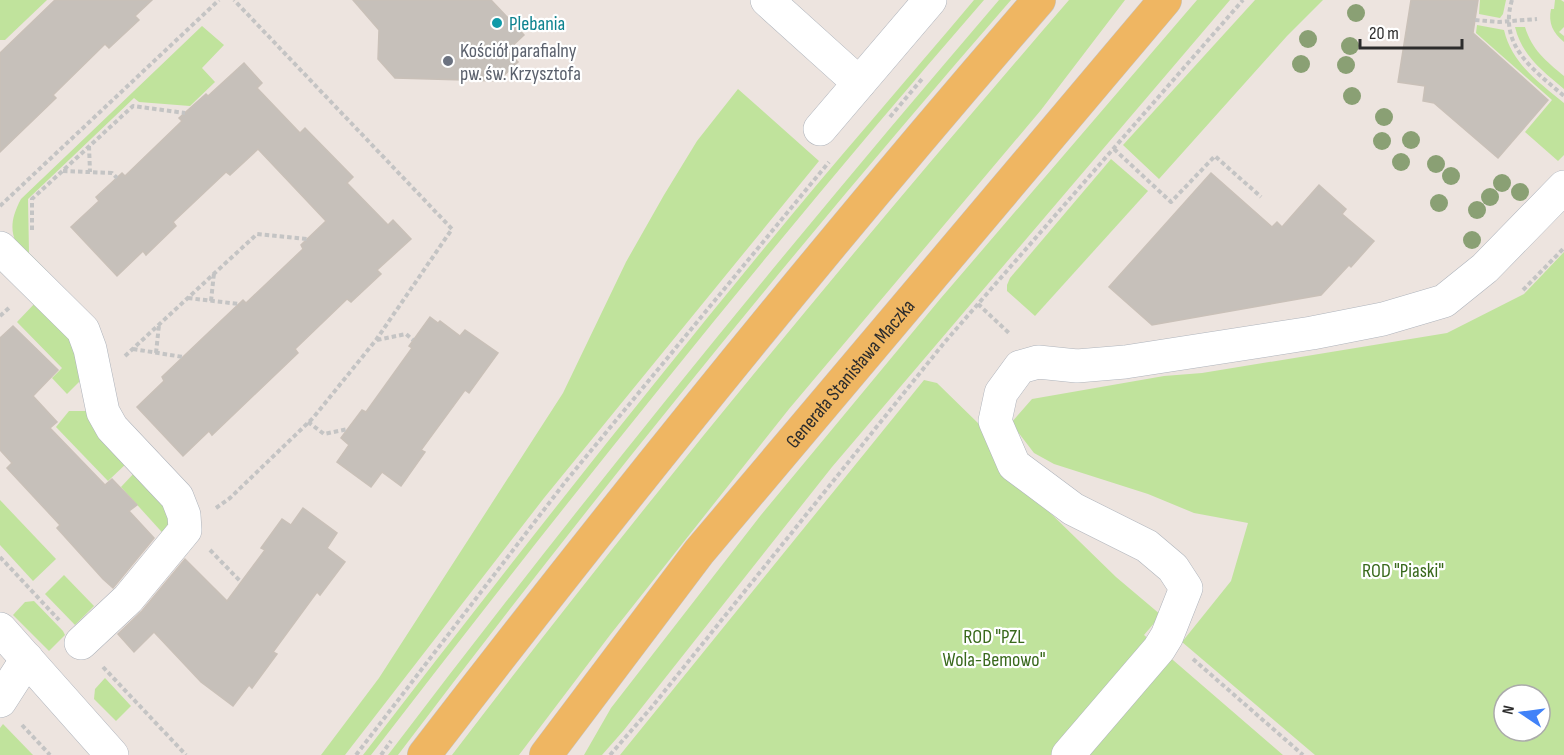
<svg xmlns="http://www.w3.org/2000/svg" width="1564" height="755" viewBox="0 0 1564 755" font-family="'Sofia Sans Condensed',sans-serif">
<rect width="100%" height="100%" fill="#ede4df"/>
<g fill="#c0e39c" fill-rule="evenodd">
<polygon points="0,0 47,0 5,40 0,40"/>
<path d="M974 0H984C771 245 569 498 371 755H363C495 583 629 413 766 246 834 163 905 82 974 0Z"/>
<path d="M999 0H1011C798 245 594 496 398 755H388C584 497 788 246 999 0Z"/>
<path d="M1069 0H1125L1041 110 789 409 610 635 519 755H452C649 496 857 246 1069 0Z"/>
<polygon points="1197,0 1230,0 832,467 624,730 602,755 584,755 611,708 761,515 941,298"/>
<polygon points="1255,0 1323,0 1287,36 1159,179 1123,145"/>
<polygon points="1480,0 1506,0 1503,14 1500,18 1479,14"/>
<path d="M1555 0H1561L1564 2V27L1559 32 1564 36V42C1553 33 1548 23 1551 9H1554Z"/>
<path d="M1477 25 1504 30C1512 64 1539 82 1564 103V155L1558 161 1525 132 1552 100 1476 33Z"/>
<path d="M202 26 224 45 202 68 215 82 190 106 139 102 134 98 28 199 29 253 48 272 44 276C19 250 1 236 21 199Z"/>
<path d="M1515 27H1525C1532 50 1546 61 1564 76V89C1543 71 1522 56 1515 27Z"/>
<polygon points="738,89 819,161 544,498 345,755 321,755 379,678 563,393 626,262 664,195 697,141"/>
<polygon points="1111,159 1148,191 1035,316 1007,291 1007,285 1010,278"/>
<path d="M1564 252V755H1315L1182 642 1231 581 1248 523 1194 513 1148 494 1054 464 1034 453 1011 423 1032 399 1164 376 1202 373 1447 333 1524 294ZM1504 695H1540V731H1504Z"/>
<polygon points="37,301 71,338 83,378 67,394 52,378 62,368 17,322"/>
<polygon points="924,380 937,383 981,426 1040,503 1116,577 1161,615 1144,635 1283,755 620,755"/>
<polygon points="69,411 90,411 129,461 108,481 56,427"/>
<polygon points="136,471 170,506 169,540 121,487"/>
<polygon points="0,500 56,559 33,581 0,545"/>
<polygon points="64,575 94,606 75,625 45,594"/>
<polygon points="34,601 63,631 65,635 49,651 13,615 25,602"/>
<polygon points="105,678 131,706 116,721 94,699 95,689"/>
<polygon points="3,724 33,755 0,755 0,728"/>
</g>
<g fill="#c6c0ba" stroke="#c9c0b8" stroke-width="1.5">
<polygon points="55,0 152,0 135,16 139,20 109,48 105,44 53,95 56,98 0,152 0,53"/>
<polygon points="353,0 491,0 524,35 507,51 518,62 498,81 395,78 378,59 379,30"/>
<polygon points="1411,0 1478,0 1473,33 1548,100 1498,158 1434,103 1423,101 1425,86 1398,82"/>
<polygon points="244,63 262,83 257,88 300,133 305,128 353,177 347,183 388,225 393,220 411,239 377,270 381,274 351,302 347,299 295,349 298,353 212,435 209,431 183,456 137,407 164,381 162,377 206,335 243,300 246,303 303,249 301,245 326,221 258,149 230,175 226,172 173,222 176,226 146,255 143,251 117,276 71,227 99,201 96,197 122,173 125,176 182,121 179,118 206,94 208,96"/>
<polygon points="1211,173 1272,227 1277,222 1282,227 1319,185 1346,209 1342,214 1374,241 1351,267 1349,265 1321,295 1152,325 1109,287"/>
<polygon points="430,317 438,323 440,321 460,336 465,330 498,353 469,393 465,390 421,450 425,452 401,486 382,472 371,487 337,462 349,445 341,438 362,410 366,412 412,348 409,346"/>
<polygon points="13,326 58,370 33,396 57,422 50,428 105,485 112,479 137,505 129,511 154,538 113,588 103,579 57,528 60,525 7,468 12,463 0,450 0,338"/>
<polygon points="303,508 337,533 327,548 345,562 320,595 317,592 273,652 277,654 252,688 249,685 233,706 201,682 154,632 134,652 118,634 142,611 185,559 227,601 265,550 261,548 282,519 291,525"/>
</g>
<g fill="none" stroke-linecap="round" stroke-linejoin="round">
<defs>
<g id="minor">
<polyline points="767,0 859,83"/>
<polyline points="820,129 930,0"/>
<polyline points="0,248 83,330 90,349 103,412 112,428 177,497 184,515 185,530 128,599 81,643"/>
<polyline points="0,629 112,755"/>
<polyline points="0,701 27,659"/>
<polyline points="1068,755 1159,649 1167,636 1186,588 1173,568 1147,546 1073,509 1014,465 995,421 1001,393 1020,367 1038,362 1077,366 1125,362 1312,333 1383,319 1444,301 1485,268 1564,187"/>
</g>
<g id="major">
<path d="M424 755C622 498 826 245 1039 0"/>
<path id="s1" d="M546 755 699 552 1165 0"/>
</g>
</defs>
<use href="#minor" stroke="#afb4bc" stroke-width="34"/>
<use href="#major" stroke="#c4c4c4" stroke-width="34"/>
<g stroke="#c4c4c4" stroke-width="4" stroke-dasharray="4.5 3" stroke-linecap="butt">
<path d="M1512 0C1498 46 1534 70 1564 96"/>
<polyline points="1475,20 1499,22 1537,19"/>
<polyline points="890,117 922,79"/>
<polyline points="89,146 90,172"/>
<polyline points="1114,149 1171,202 1215,156 1261,197"/>
<polyline points="63,171 112,173 117,178"/>
<polyline points="0,206 219,0"/>
<polyline points="32,230 32,199 133,106 185,113"/>
<polyline points="1523,290 1564,248"/>
<polyline points="188,298 239,304"/>
<polyline points="211,301 214,273"/>
<polyline points="978,304 1010,334"/>
<polyline points="0,316 11,306"/>
<polyline points="377,340 406,334 413,340"/>
<polyline points="133,349 183,357"/>
<polyline points="156,353 159,325"/>
<polyline points="125,356 257,234 307,239"/>
<polyline points="308,422 324,434 348,429"/>
<polyline points="216,508 230,498 313,418 376,340 452,229 234,0"/>
<polyline points="210,550 241,582"/>
<polyline points="0,557 59,620"/>
<polyline points="1193,659 1303,755"/>
<polyline points="103,667 186,755"/>
<polyline points="22,725 50,755"/>
<polyline points="356,755 566,481 829,162"/>
<polyline points="381,755 391,741"/>
<polyline points="610,755 651,708 944,343 1243,0"/>
</g>
<use href="#minor" stroke="#fff" stroke-width="33"/>
<use href="#major" stroke="#efb662" stroke-width="33"/>
</g>
<g fill="#8aa074">
<circle cx="1356" cy="13" r="9"/>
<circle cx="1308" cy="39" r="9"/>
<circle cx="1350" cy="46" r="9"/>
<circle cx="1301" cy="64" r="9"/>
<circle cx="1346" cy="65" r="9"/>
<circle cx="1352" cy="96" r="9"/>
<circle cx="1384" cy="117" r="9"/>
<circle cx="1411" cy="140" r="9"/>
<circle cx="1382" cy="141" r="9"/>
<circle cx="1401" cy="162" r="9"/>
<circle cx="1436" cy="164" r="9"/>
<circle cx="1451" cy="176" r="9"/>
<circle cx="1502" cy="183" r="9"/>
<circle cx="1520" cy="192" r="9"/>
<circle cx="1490" cy="197" r="9"/>
<circle cx="1439" cy="203" r="9"/>
<circle cx="1477" cy="210" r="9"/>
<circle cx="1472" cy="240" r="9"/>
</g>
<circle fill="#0f9aa8" stroke="#fff" stroke-width="2" cx="497" cy="23" r="6"/>
<circle fill="#6b7280" stroke="#fff" stroke-width="2" cx="448" cy="61" r="6"/>
<g text-anchor="middle" stroke-width="4.5" stroke-linejoin="round" paint-order="stroke">
<g font-size="20" fill="#0d838f" stroke="#fff" text-anchor="start">
<text x="509" y="30">Plebania</text>
</g>
<g font-size="20" fill="#5b616d" stroke="#fff" text-anchor="start">
<text x="460" y="57">Kościół parafialny<tspan x="460" dy="23">pw. św. Krzysztofa</tspan></text>
</g>
<g font-size="20" fill="#2c2c2c" stroke="#fff">
<text dy="7" stroke="none"><textPath href="#s1" startOffset="488">Generała Stanisława Maczka</textPath></text>
</g>
<g font-size="20" fill="#39691c" stroke="#fff">
<text x="1403" y="577">ROD "Piaski"</text>
<text x="994" y="643">ROD "PZL<tspan x="994" dy="23">Wola-Bemowo"</tspan></text>
</g>
</g>
<g transform="translate(1522 713) rotate(283)"><circle r="28" fill="#ffffff" stroke="#ababab" stroke-width="1.5"/>
<path d="M0-4.5L10 22L0 15L-10 22Z" fill="#4182f8"/>
<text y="-9" font-size="16" font-weight="bold" text-anchor="middle" fill="#2c2c2c">N</text>
</g>
<path d="M1360 39v9h102v-9" fill="none" stroke="#2c2c2c" stroke-width="3"/>
<text x="1369" y="39" font-size="18" fill="#2c2c2c" stroke="#ffffff" stroke-width="4.5" paint-order="stroke">20 m</text>
</svg>
